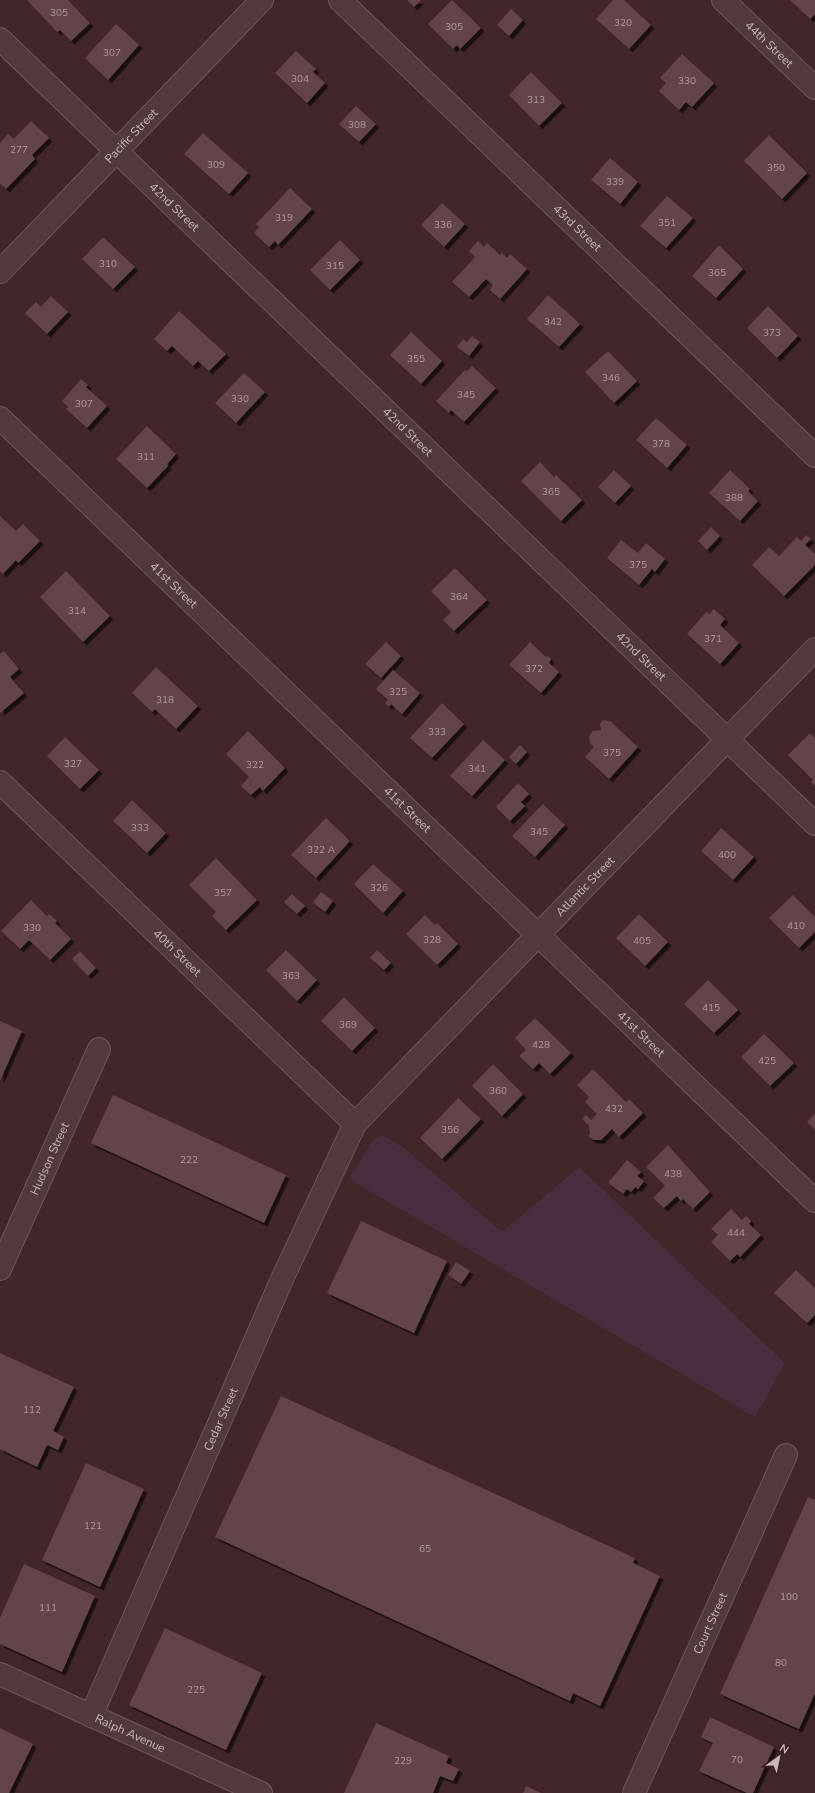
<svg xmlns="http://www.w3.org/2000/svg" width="815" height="1793" viewBox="0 0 815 1793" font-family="'Nunito Sans',sans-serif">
<defs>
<filter id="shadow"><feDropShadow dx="3.5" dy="3.5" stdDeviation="0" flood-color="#0009"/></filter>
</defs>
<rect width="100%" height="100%" fill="#422629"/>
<polygon fill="#492e3f" points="383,1135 404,1148 502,1232 579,1167 785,1363 755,1417 349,1179 373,1140"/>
<g fill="#644548" filter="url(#shadow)">
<polygon points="27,0 68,0 90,23 71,41 60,30 57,32"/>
<polygon points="407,0 421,0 414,7"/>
<polygon points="452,0 481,28 460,49 457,45 453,49 428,24"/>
<polygon points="613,0 624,0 651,25 629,49 596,19"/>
<polygon points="790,0 815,0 815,14 810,19"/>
<polygon points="511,9 523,20 509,36 497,25"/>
<polygon points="116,24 139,45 108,80 85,58"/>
<polygon points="296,51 316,69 313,72 325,83 307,103 275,73"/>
<polygon points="682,54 714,83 692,107 686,102 679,110 659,91 666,83 660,78"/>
<polygon points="531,72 562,103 539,126 509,95"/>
<polygon points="356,106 376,124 359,142 339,124"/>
<polygon points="31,121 49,138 32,155 35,159 6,189 0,183 0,143 8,134 14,139"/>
<polygon points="203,133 248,173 229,194 184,154"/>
<polygon points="769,135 807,173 782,199 744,161"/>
<polygon points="610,158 638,182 620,204 591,180"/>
<polygon points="290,188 312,209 278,245 275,241 269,247 254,233 259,227 256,224"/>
<polygon points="667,196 693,218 666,248 640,226"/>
<polygon points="442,203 465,224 444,247 421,225"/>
<polygon points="103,237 135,267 113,289 82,259"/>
<polygon points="340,240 360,260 330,290 310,270"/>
<polygon points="478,241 484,247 487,243 500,255 502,253 507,258 510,254 527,269 500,299 490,290 493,285 486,279 469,297 452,282 475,257 469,251"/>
<polygon points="719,245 743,269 716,298 692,276"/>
<polygon points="548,295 580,324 559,347 527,319"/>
<polygon points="51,296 68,312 47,334 25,313 36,302 41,307"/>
<polygon points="768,306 798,336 777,358 747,328"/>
<polygon points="179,311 226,354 209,371 198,361 193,366 172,346 167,351 154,339"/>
<polygon points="411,332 442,361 421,384 390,355"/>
<polygon points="472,336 480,342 469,356 457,347 463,339 467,342"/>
<polygon points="608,351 637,381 614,403 585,372"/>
<polygon points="472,366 496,388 464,422 451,410 449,413 436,401 465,370 467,371"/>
<polygon points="244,373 265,392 236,423 215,403"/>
<polygon points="81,379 88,385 86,387 107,406 87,428 66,409 68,407 62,401"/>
<polygon points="656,418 687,445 667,468 636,440"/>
<polygon points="147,426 176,454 167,464 168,466 147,488 116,459"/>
<polygon points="540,462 554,477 556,475 582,500 561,521 521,481"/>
<polygon points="614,470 631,486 615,503 598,487"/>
<polygon points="730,470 750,489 748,491 758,501 740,521 709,493"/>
<polygon points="0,516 16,531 23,524 40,541 18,563 16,560 3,574 0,571"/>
<polygon points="711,527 720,536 707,550 698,541"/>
<polygon points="806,535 811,539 805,545 815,554 815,565 784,596 752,565 769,547 779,556 797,537 801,541"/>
<polygon points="621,540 638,553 646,543 665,559 655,572 652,569 639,585 607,558"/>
<polygon points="455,568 487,600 454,631 443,620 451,612 431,591"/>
<polygon points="66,571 110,616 83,642 40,597"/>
<polygon points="714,609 725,619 720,625 739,643 720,664 687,634 706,612 709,614"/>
<polygon points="386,642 401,656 381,678 365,664"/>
<polygon points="530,642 546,657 548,656 551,659 549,663 559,672 541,693 509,665"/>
<polygon points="4,651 19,669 10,677 24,693 0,713 0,654"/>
<polygon points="156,667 198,706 176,729 155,709 152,712 132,693"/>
<polygon points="393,670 420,693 402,714 391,704 389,707 385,703 388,700 376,689"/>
<polygon points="442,703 464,724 432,758 410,738"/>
<polygon points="603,720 610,721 638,747 609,779 585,757 594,747 590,743 589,736 593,731 601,730 600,724"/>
<polygon points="248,731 285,768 263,791 260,787 251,795 241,786 249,777 226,754"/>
<polygon points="810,733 815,738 815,786 811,782 813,780 788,755"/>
<polygon points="65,737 99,770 80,789 47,756"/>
<polygon points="483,740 505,760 472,796 450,776"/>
<polygon points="520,745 527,752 516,764 509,757"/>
<polygon points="518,783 529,794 521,802 525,806 510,821 496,807"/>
<polygon points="132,800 166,833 147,853 113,821"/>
<polygon points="543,804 565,825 535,857 512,836"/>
<polygon points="326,818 350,841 316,878 291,855"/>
<polygon points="721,828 754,857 733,880 701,851"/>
<polygon points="216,858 257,900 226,930 212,916 216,912 189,885"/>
<polygon points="373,864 403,891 383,913 354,884"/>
<polygon points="321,892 333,901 325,912 313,903"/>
<polygon points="292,894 305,906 297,914 284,902"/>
<polygon points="793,895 815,917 815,932 799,948 769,918"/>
<polygon points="31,900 47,916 49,914 57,921 55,923 71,939 50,960 29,940 20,949 1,931"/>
<polygon points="639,914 668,942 645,966 616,938"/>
<polygon points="425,915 435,925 437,923 458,944 437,965 406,934"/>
<polygon points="286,950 317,980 297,1001 266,970"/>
<polygon points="377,950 391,963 384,970 370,958"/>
<polygon points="80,951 96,968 88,976 72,959"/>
<polygon points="708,980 738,1010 714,1033 684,1004"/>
<polygon points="344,997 375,1028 352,1051 321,1021"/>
<polygon points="535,1018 571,1053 550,1074 539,1063 533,1069 519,1056 526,1050 515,1038"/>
<polygon points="0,1021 22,1031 0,1081"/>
<polygon points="764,1034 794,1063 770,1086 741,1057"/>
<polygon points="493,1064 523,1094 502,1116 472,1086"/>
<polygon points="593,1069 626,1102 629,1099 643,1113 619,1137 612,1129 601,1140 593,1140 588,1136 590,1134 589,1126 582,1119 586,1115 591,1120 597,1114 585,1102 589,1097 577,1085"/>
<polygon points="113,1095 286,1175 264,1223 91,1143"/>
<polygon points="458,1098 481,1119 442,1159 420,1138"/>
<polygon points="815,1113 815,1130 807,1122"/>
<polygon points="668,1145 710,1192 693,1209 683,1199 681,1201 677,1196 664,1208 653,1198 665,1186 646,1167"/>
<polygon points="627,1160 641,1172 637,1176 644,1181 638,1189 635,1187 631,1192 627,1189 623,1194 608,1183"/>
<polygon points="731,1209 742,1220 746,1216 751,1221 749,1224 761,1235 740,1257 737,1254 730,1261 711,1242 718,1235 711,1229"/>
<polygon points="361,1221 447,1261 414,1333 327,1293"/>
<polygon points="456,1262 470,1271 461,1284 448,1275"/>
<polygon points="796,1270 815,1288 815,1315 807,1323 774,1293"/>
<polygon points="0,1353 74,1387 53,1431 64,1437 58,1450 47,1445 37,1467 0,1449"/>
<polygon points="281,1396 635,1558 633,1563 660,1576 600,1706 573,1693 570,1701 215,1537"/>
<polygon points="86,1463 144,1489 100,1587 42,1560"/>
<polygon points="808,1497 815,1500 815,1693 799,1729 720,1694"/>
<polygon points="24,1564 95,1596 62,1672 0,1644 0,1618"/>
<polygon points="165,1628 262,1673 226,1750 129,1705"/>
<polygon points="710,1717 774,1747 753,1793 747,1793 699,1771 713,1743 701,1737"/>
<polygon points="376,1723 449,1756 446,1763 459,1769 453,1781 440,1776 433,1793 344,1793"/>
<polygon points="0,1728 33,1744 9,1793 0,1793"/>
<polygon points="526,1786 541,1793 523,1793"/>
</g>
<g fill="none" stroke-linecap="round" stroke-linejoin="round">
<defs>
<g id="minor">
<path id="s1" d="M340 0 815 456"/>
<path id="s2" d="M723 0 815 88"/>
<path id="s3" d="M0 39 815 824"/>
<path id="s4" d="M0 272 262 0"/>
<path id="s5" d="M0 418 815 1201"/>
<path id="s6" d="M0 782 355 1124"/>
<path id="s7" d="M0 1269 99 1049"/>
<path id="s8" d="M0 1674 261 1793"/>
<path id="s9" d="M91 1716 283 1277 355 1124 815 649"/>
<path id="s10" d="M634 1793 786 1455"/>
</g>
</defs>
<use href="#minor" stroke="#6f585a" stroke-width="24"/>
<use href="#minor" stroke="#523a3c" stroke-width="22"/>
</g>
<g text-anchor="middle" stroke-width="3.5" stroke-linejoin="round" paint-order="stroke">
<g font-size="10" fill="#b29a9c">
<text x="59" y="16">305</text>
<text x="623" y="26">320</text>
<text x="454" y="30">305</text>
<text x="112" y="56">307</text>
<text x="300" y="82">304</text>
<text x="687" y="84">330</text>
<text x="536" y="103">313</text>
<text x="357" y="128">308</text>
<text x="19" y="153">277</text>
<text x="216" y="168">309</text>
<text x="776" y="171">350</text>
<text x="615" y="185">339</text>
<text x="284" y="221">319</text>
<text x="667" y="226">351</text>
<text x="443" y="228">336</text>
<text x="108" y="267">310</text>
<text x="335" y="269">315</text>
<text x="717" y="276">365</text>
<text x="553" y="325">342</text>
<text x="772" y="336">373</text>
<text x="416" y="362">355</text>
<text x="611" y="381">346</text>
<text x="466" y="398">345</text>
<text x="240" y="402">330</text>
<text x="84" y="407">307</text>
<text x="661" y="447">378</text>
<text x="146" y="460">311</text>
<text x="551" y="495">365</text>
<text x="734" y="501">388</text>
<text x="638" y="568">375</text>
<text x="459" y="600">364</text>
<text x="77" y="614">314</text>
<text x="713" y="642">371</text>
<text x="534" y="672">372</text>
<text x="398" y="695">325</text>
<text x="165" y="703">318</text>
<text x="437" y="735">333</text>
<text x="612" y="756">375</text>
<text x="73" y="767">327</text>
<text x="255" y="768">322</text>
<text x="477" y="772">341</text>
<text x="140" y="831">333</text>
<text x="539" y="835">345</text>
<text x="321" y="853">322 A</text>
<text x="727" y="858">400</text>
<text x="379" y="891">326</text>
<text x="223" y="896">357</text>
<text x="796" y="929">410</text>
<text x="32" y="931">330</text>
<text x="432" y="943">328</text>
<text x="642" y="944">405</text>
<text x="291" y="979">363</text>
<text x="711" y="1011">415</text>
<text x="348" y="1028">369</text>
<text x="541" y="1048">428</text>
<text x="767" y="1064">425</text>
<text x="498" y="1094">360</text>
<text x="614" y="1112">432</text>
<text x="450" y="1133">356</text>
<text x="189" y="1163">222</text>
<text x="673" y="1177">438</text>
<text x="736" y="1236">444</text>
<text x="32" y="1413">112</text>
<text x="93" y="1529">121</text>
<text x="425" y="1552">65</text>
<text x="789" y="1600">100</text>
<text x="48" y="1611">111</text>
<text x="781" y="1666">80</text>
<text x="196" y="1693">225</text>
<text x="737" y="1763">70</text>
<text x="403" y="1764">229</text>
</g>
<g font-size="12" fill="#ccb7b8" stroke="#371f21">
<text dy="4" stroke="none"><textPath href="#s2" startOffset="64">44th Street</textPath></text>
<text dy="4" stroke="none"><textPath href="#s4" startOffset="189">Pacific Street</textPath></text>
<text dy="4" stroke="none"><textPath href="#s3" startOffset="242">42nd Street</textPath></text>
<text dy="4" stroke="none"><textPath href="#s1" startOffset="329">43rd Street</textPath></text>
<text dy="4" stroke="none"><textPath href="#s3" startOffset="566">42nd Street</textPath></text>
<text dy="4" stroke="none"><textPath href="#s5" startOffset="241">41st Street</textPath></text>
<text dy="4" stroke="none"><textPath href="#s3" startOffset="890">42nd Street</textPath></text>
<text dy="4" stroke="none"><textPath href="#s5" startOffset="565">41st Street</textPath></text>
<text dy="4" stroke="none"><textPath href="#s9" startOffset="979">Atlantic Street</textPath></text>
<text dy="4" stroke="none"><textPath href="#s6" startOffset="246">40th Street</textPath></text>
<text dy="4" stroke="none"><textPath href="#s5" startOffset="889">41st Street</textPath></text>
<text dy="4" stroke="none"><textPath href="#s7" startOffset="121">Hudson Street</textPath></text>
<text dy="4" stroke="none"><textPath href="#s9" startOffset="324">Cedar Street</textPath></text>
<text dy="4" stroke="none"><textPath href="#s10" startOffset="186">Court Street</textPath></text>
<text dy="4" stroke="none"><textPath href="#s8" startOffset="143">Ralph Avenue</textPath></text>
</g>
</g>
<g transform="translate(779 1757) rotate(33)" stroke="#371f21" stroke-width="3" paint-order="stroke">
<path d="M0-3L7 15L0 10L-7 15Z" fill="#ccb7b8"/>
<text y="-6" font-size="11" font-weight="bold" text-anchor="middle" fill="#ccb7b8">N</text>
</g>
</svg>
